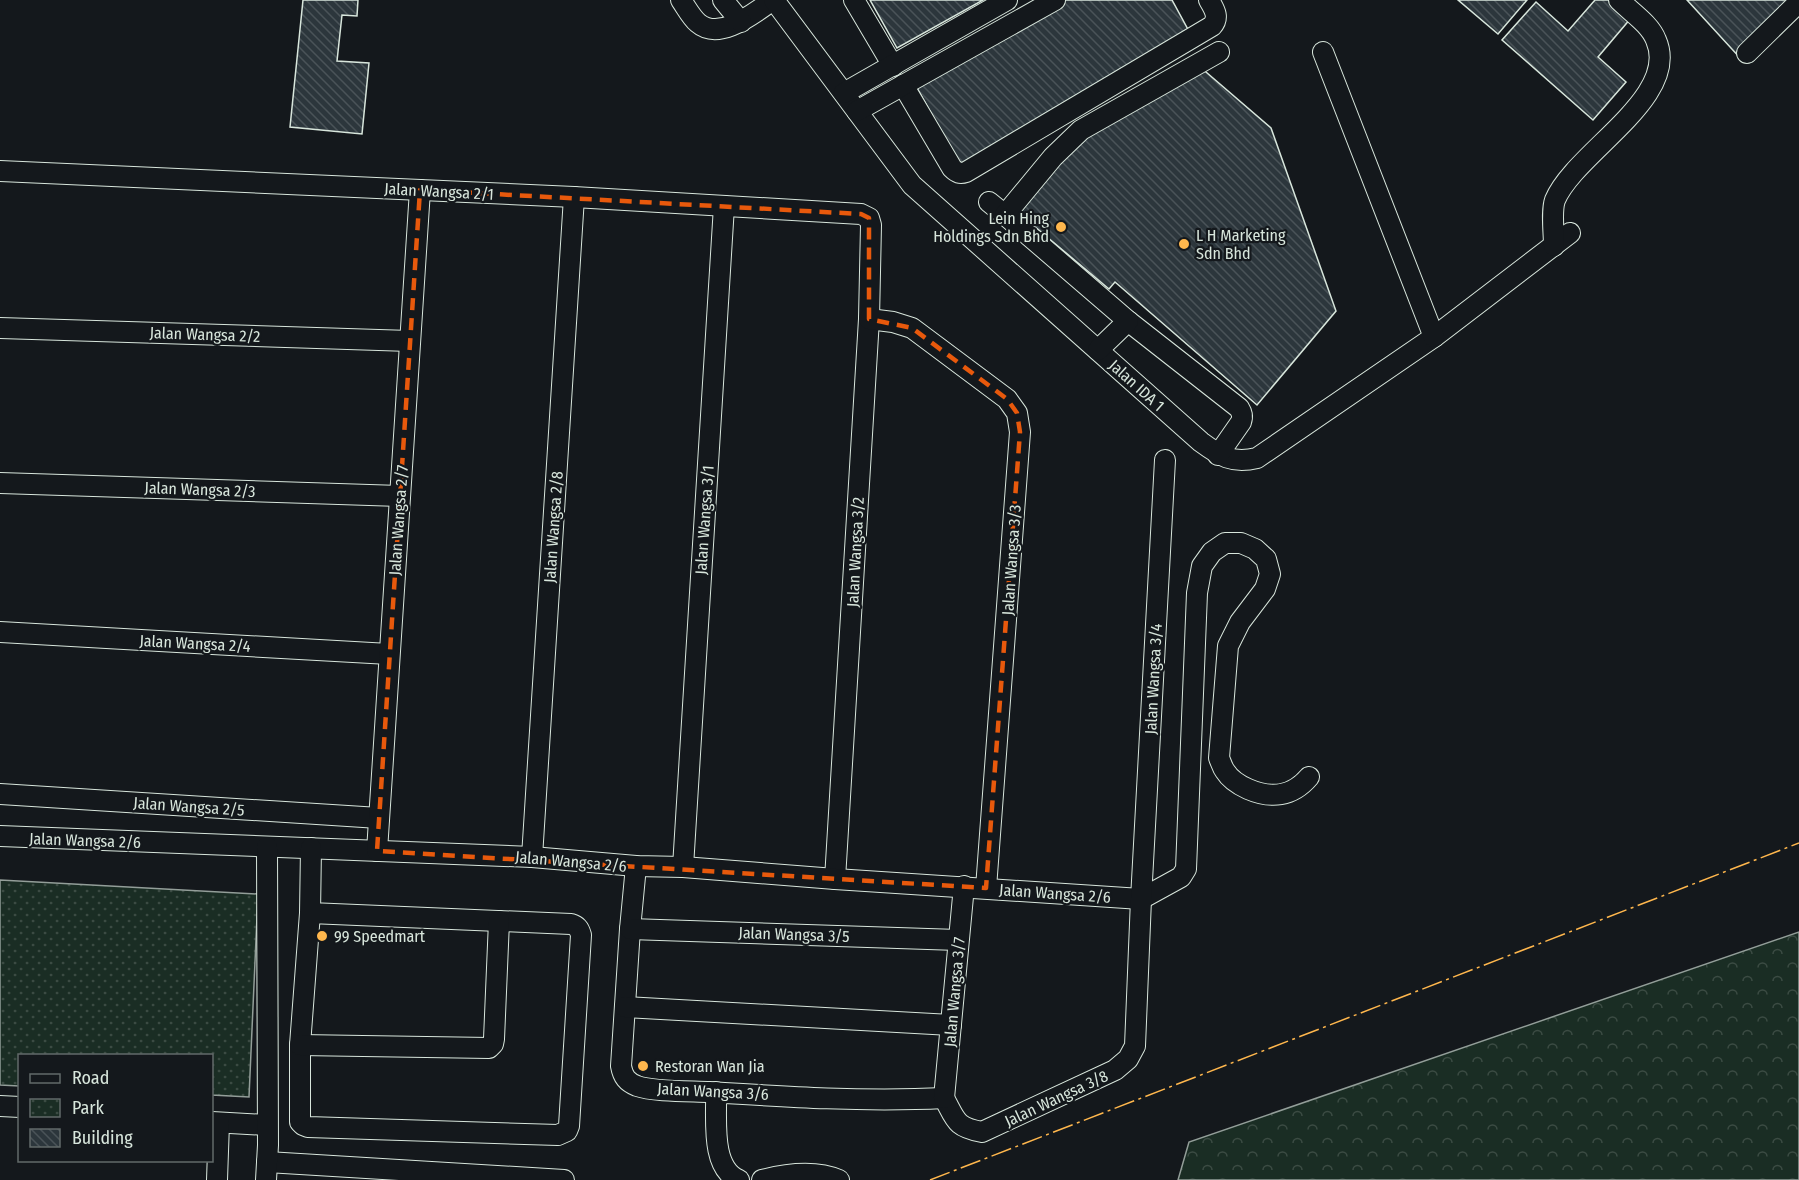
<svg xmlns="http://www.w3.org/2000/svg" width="1799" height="1180" viewBox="0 0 1799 1180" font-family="'Fira Sans Condensed',sans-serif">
<defs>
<pattern id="forest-crowns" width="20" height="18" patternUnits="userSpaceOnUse" patternTransform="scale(1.5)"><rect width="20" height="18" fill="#1a2d24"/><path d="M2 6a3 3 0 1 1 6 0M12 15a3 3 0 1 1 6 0" fill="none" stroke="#3b4b43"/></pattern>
<pattern id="park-dots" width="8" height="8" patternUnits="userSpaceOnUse" patternTransform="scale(1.5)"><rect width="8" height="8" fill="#1a2d24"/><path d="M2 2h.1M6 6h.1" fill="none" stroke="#3b4b43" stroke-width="1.8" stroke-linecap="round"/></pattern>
<pattern id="building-back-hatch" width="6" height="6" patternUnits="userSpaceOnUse" patternTransform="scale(1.5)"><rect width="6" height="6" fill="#2c363c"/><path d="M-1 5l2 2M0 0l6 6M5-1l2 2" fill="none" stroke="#4a5358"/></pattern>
</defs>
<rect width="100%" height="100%" fill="#14181c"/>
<polygon fill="url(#forest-crowns)" stroke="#939e99" stroke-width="1.5" points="1799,932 1799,1180 1178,1180 1189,1142"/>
<polygon fill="url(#park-dots)" stroke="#939e99" stroke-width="1.5" points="0,880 258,894 249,1097 212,1095 212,1056 20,1056 19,1086 0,1085"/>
<g fill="url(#building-back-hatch)" stroke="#d8e6dc" stroke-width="1.5">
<polygon points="303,0 358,0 357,16 342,15 337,61 369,63 362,134 290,127"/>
<polygon points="870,0 983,0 897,48"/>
<polygon points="1052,0 1172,0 1191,35 960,165 912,79"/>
<polygon points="1458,0 1527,0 1498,34"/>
<polygon points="1595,0 1610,0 1631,18 1598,57 1626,82 1593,120 1502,40 1536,2 1568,31"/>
<polygon points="1687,0 1799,0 1741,59"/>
<polygon points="1199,66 1271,128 1336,311 1257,405 1115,282 1109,289 1010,206 1082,127"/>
</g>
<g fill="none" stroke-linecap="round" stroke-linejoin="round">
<defs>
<g id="minor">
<path d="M681 0C686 7 691 17 698 23 720 42 755 12 773 0"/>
<polyline points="723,0 741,22"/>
<path d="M774 0 912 185 1201 442C1220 456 1232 464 1257 458L1434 337 1570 233"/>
<polyline points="854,0 893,66"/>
<polyline points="1323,52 1434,337"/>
<polyline points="1747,53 1799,2"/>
<path d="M903 85 952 168C957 173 960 174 966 172L1212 26C1220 17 1214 9 1209 0"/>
<polyline points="844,93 1007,0"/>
<polyline points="857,111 1055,0"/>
<polyline points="0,171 574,197 861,214 869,218 871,225 869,319 835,879"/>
<polyline points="989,202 1005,215"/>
<path d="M1554 246C1554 233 1551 211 1555 200 1575 152 1681 97 1656 40 1650 24 1631 12 1619 0"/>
<polyline points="869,319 893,322 912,328 1007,399 1017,413 1020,432 986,888"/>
<path d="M1128 321 1239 408C1242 413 1243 416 1241 422L1218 455"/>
<polyline points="0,328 410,341"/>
<polyline points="1098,350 1128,321 1005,215 1053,157 1081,130 1219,52"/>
<polyline points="0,483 400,496"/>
<polyline points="0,632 389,654"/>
<polyline points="0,794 379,818"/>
<polyline points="0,836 532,857 636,866 683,867 835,879 1141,899"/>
<polyline points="377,851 420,190"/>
<polyline points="532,857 574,197"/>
<path d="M636 866 630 929 621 1066C623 1077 627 1082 637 1086 654 1092 692 1091 710 1092 788 1097 866 1102 944 1098"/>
<polyline points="683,867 724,206"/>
<path d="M1141 899 1181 877 1186 869 1197 593 1202 566 1212 552 1225 543H1241L1255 549 1266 559 1270 574 1265 589 1240 622 1228 646 1219 758C1221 762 1222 767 1225 771 1230 779 1239 785 1248 789 1271 799 1292 797 1309 777"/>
<path d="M310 913 571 924C577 926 579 928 581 935L569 1126 567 1131 558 1135 308 1127 303 1125 300 1122V1045L310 913 311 848"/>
<polyline points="630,929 958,940"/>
<polyline points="625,1007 951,1025"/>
<polyline points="300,1045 489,1048 493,1044 494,1039 499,921"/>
<path d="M716 1092C717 1118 710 1168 739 1180"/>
<path d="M944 1098C956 1120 955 1127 982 1132L1115 1070 1128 1059 1135 1046 1141 899 1165 460"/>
<polyline points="944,1098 964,886"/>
<polyline points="0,1106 20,1107"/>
<polyline points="212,1122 267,1125"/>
<polyline points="267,1162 564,1180"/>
<polyline points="217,1180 219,1123"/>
<polyline points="266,1180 268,1145 267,847"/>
<path d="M762 1180C785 1174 816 1170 839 1180"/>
</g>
</defs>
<use href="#minor" stroke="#d8e6dc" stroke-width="22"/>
<use href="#minor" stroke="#14181c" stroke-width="20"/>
<polyline stroke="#ffb74d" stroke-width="1.5" stroke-dasharray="21 4.5 3 4.5" stroke-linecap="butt" points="930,1180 1799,843"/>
</g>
<path fill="none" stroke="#e8590c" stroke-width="4.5" stroke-dasharray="12 8" stroke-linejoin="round" d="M420 190 861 214 869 218V319L912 328 1007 399 1017 413 1020 432 986 888 377 851Z"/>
<g fill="#ffb74d" stroke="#14181c" stroke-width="2">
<circle cx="1061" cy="227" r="6"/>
<circle cx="1184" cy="244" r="6"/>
<circle cx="322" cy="936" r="6"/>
<circle cx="643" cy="1066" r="6"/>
</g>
<g text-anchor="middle" stroke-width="4.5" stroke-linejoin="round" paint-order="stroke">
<g font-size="16" fill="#d8e6dc" stroke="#14181c">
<text transform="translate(439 191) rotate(3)" y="6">Jalan Wangsa 2/1</text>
<text transform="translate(205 334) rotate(2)" y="6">Jalan Wangsa 2/2</text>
<text transform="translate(1137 385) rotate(42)" y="6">Jalan IDA 1</text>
<text transform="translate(200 489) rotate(2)" y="6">Jalan Wangsa 2/3</text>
<text transform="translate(398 520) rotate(-86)" y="6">Jalan Wangsa 2/7</text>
<text transform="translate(704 520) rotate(-86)" y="6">Jalan Wangsa 3/1</text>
<text transform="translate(553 527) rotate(-86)" y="6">Jalan Wangsa 2/8</text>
<text transform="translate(855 552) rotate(-87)" y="6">Jalan Wangsa 3/2</text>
<text transform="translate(1011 560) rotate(-86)" y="6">Jalan Wangsa 3/3</text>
<text transform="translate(195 643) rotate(3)" y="6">Jalan Wangsa 2/4</text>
<text transform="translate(1153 679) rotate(-87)" y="6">Jalan Wangsa 3/4</text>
<text transform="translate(189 806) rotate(4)" y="6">Jalan Wangsa 2/5</text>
<text transform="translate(85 840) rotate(2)" y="6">Jalan Wangsa 2/6</text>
<text transform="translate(571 861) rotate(5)" y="6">Jalan Wangsa 2/6</text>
<text transform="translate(1055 893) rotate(4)" y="6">Jalan Wangsa 2/6</text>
<text transform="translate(794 934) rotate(2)" y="6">Jalan Wangsa 3/5</text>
<text transform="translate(954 992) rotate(-85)" y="6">Jalan Wangsa 3/7</text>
<text transform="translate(713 1091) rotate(3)" y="6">Jalan Wangsa 3/6</text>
<text transform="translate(1056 1098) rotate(-25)" y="6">Jalan Wangsa 3/8</text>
</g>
<g font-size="16" fill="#d8e6dc" stroke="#14181c" text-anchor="start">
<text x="1049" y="224" text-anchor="end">Lein Hing<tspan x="1049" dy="18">Holdings Sdn Bhd</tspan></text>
<text x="1196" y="241">L H Marketing<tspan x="1196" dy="18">Sdn Bhd</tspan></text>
<text x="334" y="942">99 Speedmart</text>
<text x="655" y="1072">Restoran Wan Jia</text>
</g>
</g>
<rect x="18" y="1054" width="195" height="108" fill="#14181c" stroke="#626a69" stroke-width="1.5"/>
<rect x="30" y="1074" width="30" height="9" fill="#14181c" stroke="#626a69" stroke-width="1.5"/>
<text x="72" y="1084" font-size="18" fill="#d8e6dc">Road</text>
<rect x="30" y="1099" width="30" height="18" fill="url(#park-dots)" stroke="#626a69" stroke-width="1.5"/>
<text x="72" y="1114" font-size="18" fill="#d8e6dc">Park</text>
<rect x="30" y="1129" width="30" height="18" fill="url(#building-back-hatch)" stroke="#626a69" stroke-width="1.5"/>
<text x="72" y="1144" font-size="18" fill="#d8e6dc">Building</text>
</svg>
